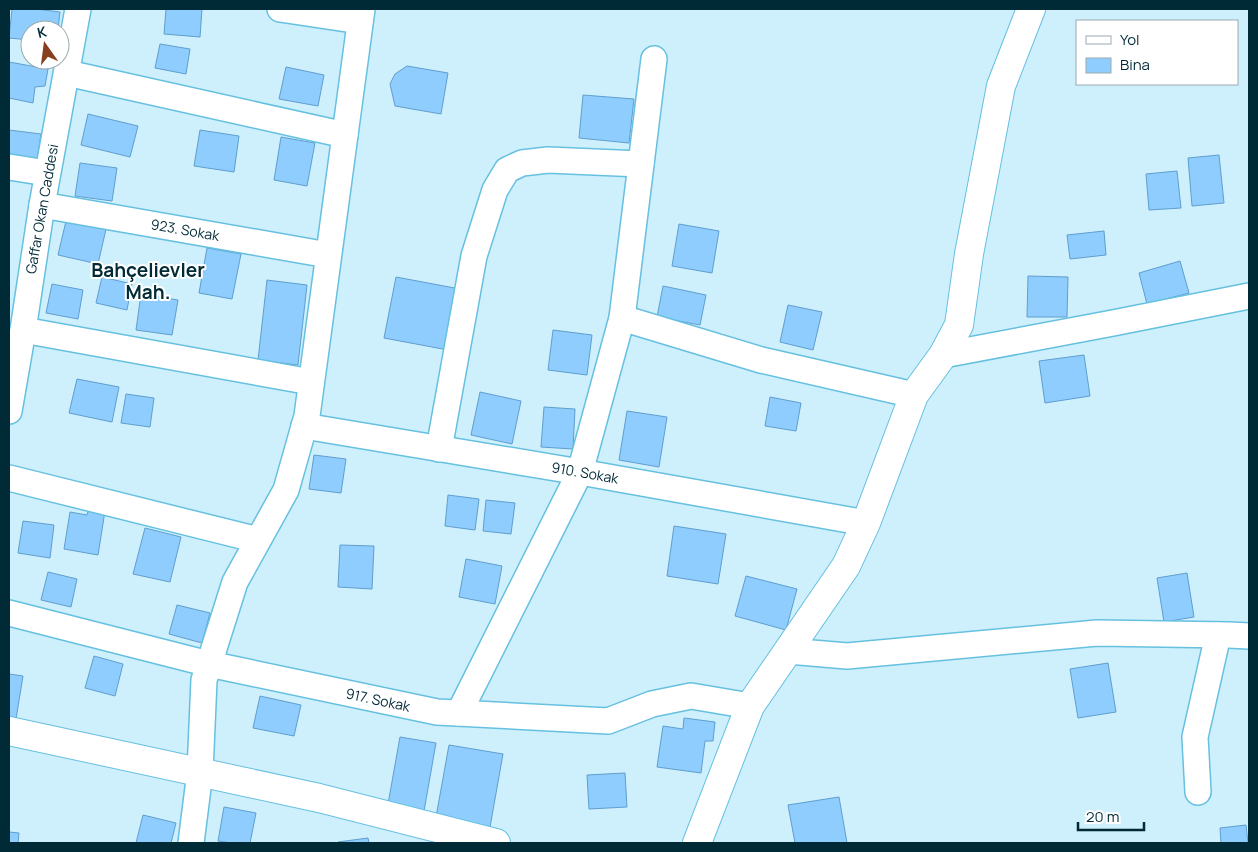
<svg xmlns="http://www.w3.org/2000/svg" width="1258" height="852" viewBox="0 0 1258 852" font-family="Manrope,sans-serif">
<rect width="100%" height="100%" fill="#ceeffc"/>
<g fill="#8fcdfe" stroke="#5f9ece">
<polygon points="12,9 36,9 60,12 58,30 30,30 30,40 9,38"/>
<polygon points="166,9 202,9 200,37 164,34"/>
<polygon points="160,44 190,49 186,74 155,68"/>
<polygon points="9,62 48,69 45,86 35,87 33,103 9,98"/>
<polygon points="407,66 448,73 441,114 395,106 390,84 395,74"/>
<polygon points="286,67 324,75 318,106 279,99"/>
<polygon points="583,95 634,99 629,143 579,138"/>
<polygon points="88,114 138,126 130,157 81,145"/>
<polygon points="9,130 41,134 37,160 9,156"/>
<polygon points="200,130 239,136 234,172 194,166"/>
<polygon points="281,137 315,143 307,186 274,180"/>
<polygon points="1219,155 1224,203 1192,206 1188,158"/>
<polygon points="80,163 117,168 112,201 75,196"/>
<polygon points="1177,171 1181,208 1149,210 1146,174"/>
<polygon points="66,221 106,229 98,264 58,255"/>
<polygon points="679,224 719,231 712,273 672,266"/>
<polygon points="1104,231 1106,255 1070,259 1067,235"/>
<polygon points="207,248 241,254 232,299 199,293"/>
<polygon points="1180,261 1189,293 1147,304 1139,273"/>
<polygon points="1028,276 1068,277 1067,317 1027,317"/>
<polygon points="102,277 132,284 127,310 96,303"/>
<polygon points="396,277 460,289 448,350 384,338"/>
<polygon points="267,280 307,285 298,365 258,360"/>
<polygon points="52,284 83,290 78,319 46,313"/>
<polygon points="663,286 706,295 700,325 657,317"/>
<polygon points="141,294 178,300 172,335 136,330"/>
<polygon points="788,305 822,312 813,350 780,342"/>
<polygon points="553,330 592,335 587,375 548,370"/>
<polygon points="1084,355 1090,396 1045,403 1039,361"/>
<polygon points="77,379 119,387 112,422 69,413"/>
<polygon points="480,392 521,401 512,444 471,435"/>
<polygon points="126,394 154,398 150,427 121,423"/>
<polygon points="770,397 801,403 796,431 765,426"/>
<polygon points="544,407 575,409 573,449 541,447"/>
<polygon points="627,411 667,417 659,467 619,460"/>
<polygon points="314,455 346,459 341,493 309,489"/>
<polygon points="448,495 479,499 475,530 445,526"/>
<polygon points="486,500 515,503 511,534 483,531"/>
<polygon points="89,508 105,511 98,555 64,549 70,512 87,515"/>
<polygon points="23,521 54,525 50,558 18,553"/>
<polygon points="674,526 726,534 718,584 667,576"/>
<polygon points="145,528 181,537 170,582 133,574"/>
<polygon points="340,545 374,546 372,589 338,587"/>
<polygon points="466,559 502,566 495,604 459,597"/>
<polygon points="48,572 77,579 71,607 41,600"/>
<polygon points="1187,573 1194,617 1164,622 1157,578"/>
<polygon points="746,576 797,589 786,630 735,616"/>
<polygon points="177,605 210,613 202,643 169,634"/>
<polygon points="94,656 123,664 115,696 85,688"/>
<polygon points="1108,663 1116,712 1078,718 1070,669"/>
<polygon points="9,674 23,676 16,719 9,718"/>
<polygon points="260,696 301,705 294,736 253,728"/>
<polygon points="684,718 715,722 713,741 705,741 701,773 657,767 663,726 683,729"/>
<polygon points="400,737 436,743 424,811 388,804"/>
<polygon points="449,745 503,754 490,827 436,817"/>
<polygon points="625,773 627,807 589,809 587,775"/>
<polygon points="839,797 847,843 795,843 788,805"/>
<polygon points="224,807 256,813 250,843 231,843 218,841"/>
<polygon points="143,815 176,823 171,843 136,843"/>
<polygon points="1246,825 1248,843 1221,843 1220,828"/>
<polygon points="9,832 19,833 18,843 9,843"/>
<polygon points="368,838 369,843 339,843 338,842"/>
</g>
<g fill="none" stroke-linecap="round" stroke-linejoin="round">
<defs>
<g id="minor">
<polyline points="280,9 360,21"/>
<polyline points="67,73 345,135"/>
<polyline points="9,167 47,173"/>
<polyline points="42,205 328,255"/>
<polyline points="622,318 761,360 914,395"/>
<polyline points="23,330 311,382"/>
<polyline points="943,355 1113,323 1249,296"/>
<polyline points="9,411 23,330 42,205 78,9"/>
<polyline points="304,426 580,472 866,523"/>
<polyline points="439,449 474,256 495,190 507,170 522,163 548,160 641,164"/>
<polyline points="9,478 258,540"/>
<polyline points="9,613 209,664 437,712 608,721 652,704 691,696 750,706"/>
<polyline points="788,651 847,656 1097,633 1229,635 1249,636"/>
<polyline points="459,713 580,472 622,318 654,59"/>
<polyline points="1198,792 1195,737 1218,635"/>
<polyline points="191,843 200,772 204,680 235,582 286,490 307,416 362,9"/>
</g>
<g id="tertiary">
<polyline points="9,731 319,798 496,843"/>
<polyline points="697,843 750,706 846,566 866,523 914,395 943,355 959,325 969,254 1001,86 1031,9"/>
</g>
</defs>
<use href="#minor" stroke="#66c0e0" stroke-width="28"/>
<use href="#tertiary" stroke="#66c0e0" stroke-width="30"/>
<use href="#minor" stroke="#fff" stroke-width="25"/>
<use href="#tertiary" stroke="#fff" stroke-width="28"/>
</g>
<g text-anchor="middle" stroke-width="4" stroke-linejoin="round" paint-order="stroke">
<g font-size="14" fill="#012a37" stroke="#fff">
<text transform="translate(42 209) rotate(-80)" y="5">Gaffar Okan Caddesi</text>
<text transform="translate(185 230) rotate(10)" y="5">923. Sokak</text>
<text transform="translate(585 473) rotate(10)" y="5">910. Sokak</text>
<text transform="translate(378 700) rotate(12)" y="5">917. Sokak</text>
</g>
<g font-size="19" font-weight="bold" fill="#012a37" stroke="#fff">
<text x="148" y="277">Bahçelievler<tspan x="148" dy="22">Mah.</tspan></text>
</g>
</g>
<rect width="1258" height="852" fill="none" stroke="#012a37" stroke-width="20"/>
<rect x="1076" y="20" width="162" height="65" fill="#ffffff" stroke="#99aaaf"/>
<rect x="1086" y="36" width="25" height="8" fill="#ffffff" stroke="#99aaaf"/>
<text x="1120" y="45" font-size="15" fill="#012a37">Yol</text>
<rect x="1086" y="58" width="25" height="15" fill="#8fcdfe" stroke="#99aaaf"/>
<text x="1120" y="70" font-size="15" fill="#012a37">Bina</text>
<g transform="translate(45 45) rotate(346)"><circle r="24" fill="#ffffff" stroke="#99aaaf"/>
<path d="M0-4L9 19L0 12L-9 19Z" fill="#873f1f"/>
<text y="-8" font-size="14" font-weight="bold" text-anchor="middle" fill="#012a37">K</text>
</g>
<path d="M1078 822v8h66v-8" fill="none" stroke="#012a37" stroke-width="2.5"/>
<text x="1086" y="822" font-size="15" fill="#012a37" stroke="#ffffff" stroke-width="4" paint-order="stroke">20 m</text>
</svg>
